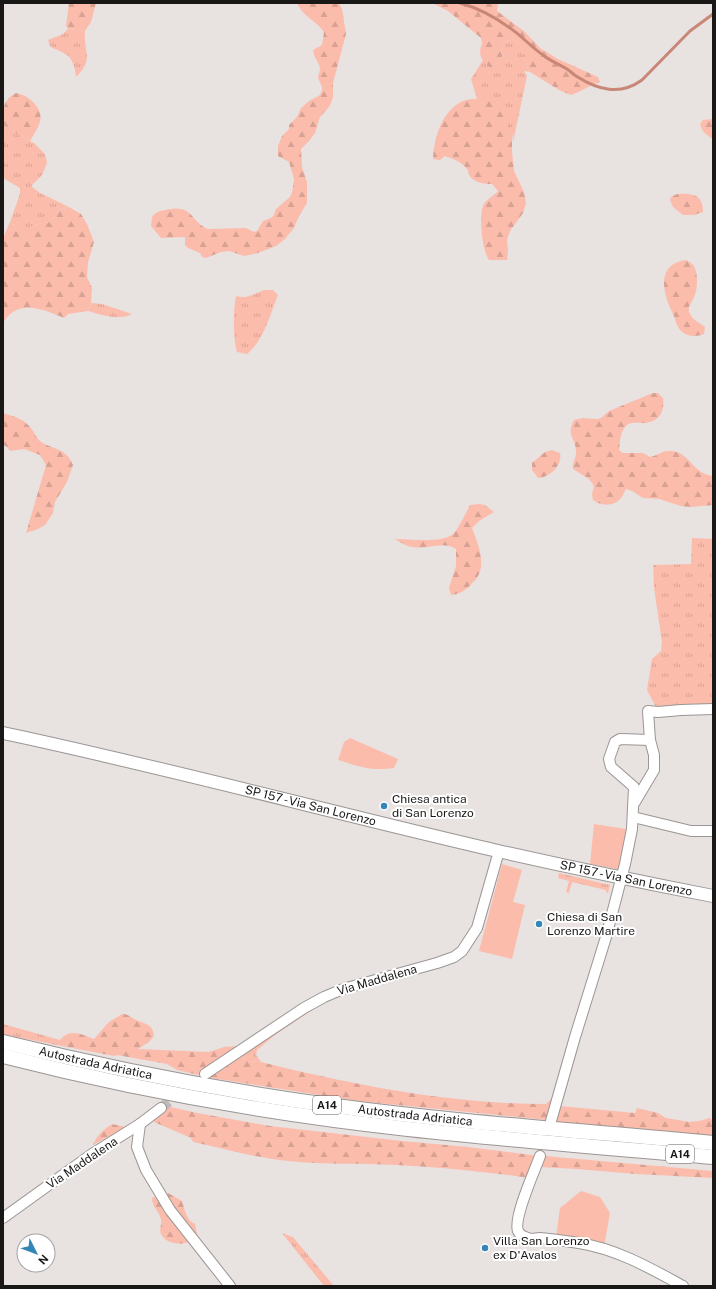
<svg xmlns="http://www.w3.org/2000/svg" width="716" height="1289" viewBox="0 0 716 1289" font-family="'Public Sans',sans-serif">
<defs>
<pattern id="grass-tufts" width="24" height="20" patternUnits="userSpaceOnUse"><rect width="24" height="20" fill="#fcbcac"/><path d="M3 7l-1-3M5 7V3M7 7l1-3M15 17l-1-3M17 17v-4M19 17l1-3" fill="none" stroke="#d7a193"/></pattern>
<pattern id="forest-firs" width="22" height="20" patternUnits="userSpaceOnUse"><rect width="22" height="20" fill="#fcbcac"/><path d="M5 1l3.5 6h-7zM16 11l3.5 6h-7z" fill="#d7a193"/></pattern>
</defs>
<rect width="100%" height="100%" fill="#e8e2e1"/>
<g fill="url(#grass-tufts)">
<path d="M68 29 85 31C83 51 95 59 76 77 75 67 73 57 62 52 58 50 54 49 50 46L48 40 63 34Z"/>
<path d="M512 39C526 45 523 61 530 72L524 71 527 76 513 142 512 132 481 98 477 99 471 79 483 60 489 68 503 57 501 50 503 42Z"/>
<polygon points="3,124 24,138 34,143 45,154 47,162 45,168 42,175 31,186 40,193 69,207 59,210 50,222 38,224 30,227 16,227 10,222 20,194 20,188 3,178"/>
<path d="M264 290H273L278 295C270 315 264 340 247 354L237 352C233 338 233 311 236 296 247 299 254 294 264 290Z"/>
<path d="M91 303 102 304 132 314C119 321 101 315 88 311Z"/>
<polygon points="692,538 713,539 713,708 656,707 647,690 652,659 661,651 662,642 654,588 653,565 691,564"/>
<polygon points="559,873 610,885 608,893 606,892 606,890 572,882 569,893 566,892 569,881 558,878"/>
<polygon points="334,997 318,1006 275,1035 257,1050 256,1055 261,1062 247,1061 241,1056 310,1008"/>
<polygon points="3,1024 60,1040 57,1045 6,1035 3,1034"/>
<polygon points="282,1233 293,1237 334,1286 324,1286"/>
</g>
<g fill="url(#forest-firs)">
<polygon points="69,3 96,3 91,22 85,31 68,29 66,26"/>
<path d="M297 3H339L342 9 346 34 333 83V98L329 107 320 117 315 133 309 141 301 149 302 167 307 182V203L299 216 294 228 285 239 276 246 258 253 244 256 229 251 221 252 206 258 202 257 200 253 188 248 185 245V237L161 238 151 226 152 217C156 212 159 211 165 210 194 203 189 221 208 229L246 228 254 232 257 231 263 221 271 218 274 215 276 209 290 197 292 193 294 179 289 162 278 156V146L282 136 289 129V125L297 117 301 108 309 101 320 95 322 90V87L318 78C318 75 320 72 320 69 319 61 314 59 313 50L322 45 324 32C316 20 304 18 297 3Z"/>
<path d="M432 3H498L497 11 525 32 540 48 558 59 598 77 600 82 588 87 581 91 571 95 559 90 530 72C523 61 526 45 512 39L503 42 501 50 504 65 499 71 496 72C489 68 480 61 480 51 481 44 483 46 481 38L448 11Z"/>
<path d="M16 93C23 94 28 97 33 102 47 116 39 126 30 141L24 138 3 124C3 109 2 101 16 93Z"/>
<path d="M481 98 493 101 500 108 507 119 512 132V151L514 171 524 192 526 203 523 213 510 231 507 240 508 251 507 260H489C482 250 478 215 484 204 487 199 495 195 498 191L492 184C484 184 474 183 469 175 467 170 470 173 467 169 462 162 453 159 445 156L440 160 433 159C434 139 441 114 459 103 465 99 473 99 481 98Z"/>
<path d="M713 119V139C706 135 702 132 700 124L703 120Z"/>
<path d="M677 194C692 193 703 194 703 212L694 215H683L673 207 670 200 671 197Z"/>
<path d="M69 207 81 214 87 224 94 242 88 262 87 277 92 288 91 303 88 311 68 314 64 318C44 309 17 298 3 323V238L10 222 16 227H30L38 224 50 222 59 210Z"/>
<path d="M686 260C689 262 692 263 694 266 698 273 698 289 694 297 692 303 686 307 690 314 693 320 700 323 705 327L704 334C697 337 687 337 681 331 676 326 676 320 673 314 663 294 655 264 686 260Z"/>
<path d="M653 393H658L663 398C665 413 658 423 642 423 637 423 631 422 627 425 620 431 620 442 619 450L623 453H643L650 457C656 456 662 451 668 451 689 449 691 473 713 476V505L691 507 681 506 659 499 643 498 632 491 626 489C624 492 623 496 621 498 614 507 601 506 593 500L592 494 594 486 589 479 573 469C572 462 577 457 576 450 575 437 566 436 574 420L583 418 598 419 601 418 609 411Z"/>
<path d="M3 413C12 416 22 418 28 425 33 429 36 438 41 442 55 450 67 449 73 465L67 482 55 502 53 513 45 525 38 529 26 533 46 465 40 455 24 449 10 451 7 447 3 445Z"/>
<path d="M552 450 560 453C563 465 549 478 538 478L532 470V463L545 452Z"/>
<path d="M479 504 485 505 494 512 479 521 472 528C477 541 486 562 478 576 477 579 474 581 472 583 467 590 460 594 451 595L449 588 456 566V549C442 540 427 550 412 547 406 546 401 543 395 539 410 539 444 544 454 533 459 527 466 513 470 505Z"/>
<path d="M122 1014C129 1014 130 1017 136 1020 145 1024 153 1024 154 1036L149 1042 138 1049 209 1052 224 1047 238 1046 198 1075 177 1070 167 1064 117 1055 114 1056 57 1045C66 1027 79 1033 94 1039L109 1022Z"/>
<path d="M241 1056 247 1061 261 1062C354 1085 450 1104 546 1104L554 1096 547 1120 358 1101 205 1077Z"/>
<polygon points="560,1106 635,1113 637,1108 658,1113 666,1118 690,1122 699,1121 710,1118 713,1121 713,1136 555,1122"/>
<path d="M171 1107 197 1113 270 1126 402 1141 468 1147 539 1156 530 1178C486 1172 441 1167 397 1165 361 1163 324 1165 288 1161 256 1158 225 1149 193 1142L191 1138 154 1122C156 1114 163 1110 171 1107Z"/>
<path d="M112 1124 126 1127 93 1145C97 1135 103 1130 112 1124Z"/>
<polygon points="545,1156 713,1171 713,1178 636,1174 576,1169 540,1167"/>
<path d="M163 1193H168L182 1201C185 1210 186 1220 195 1224L198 1238C189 1245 167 1247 161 1234 159 1229 162 1224 161 1219 159 1211 152 1207 152 1198Z"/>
</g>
<g fill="#fcbcac">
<path d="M350 738 398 759 394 768C369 771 361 767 338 760L344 742Z"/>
<polygon points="594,824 626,829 621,870 590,864"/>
<polygon points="502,864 522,870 513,902 525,905 512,959 479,951"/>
<polygon points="581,1191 600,1197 610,1213 604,1247 556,1237 560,1208"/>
</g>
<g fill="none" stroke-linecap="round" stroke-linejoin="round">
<path stroke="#c98777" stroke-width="3" d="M460 3C478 8 495 17 510 28 522 36 531 47 543 55 550 61 559 64 567 69 570 71 573 74 576 76 598 90 620 96 642 80L690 31 713 14"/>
<polyline stroke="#bfbab9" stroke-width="10" stroke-dasharray="10 5" stroke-linecap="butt" points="161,1108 181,1092"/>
<defs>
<g id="minor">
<polyline points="635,802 654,770 654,755 650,740 648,711 658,712 681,710 713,709"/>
<polyline points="633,817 691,831 713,831"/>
<polyline points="205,1074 304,1008 324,997 343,989 437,963 454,957 462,951 477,928 499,851"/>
<polyline points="551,1121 575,1037 606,937 625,864 632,829 634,787 611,767 609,759 615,742 620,739 650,740"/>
<polyline points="140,1124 137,1147 146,1170 170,1210 230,1286"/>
<path d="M540 1156C535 1170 513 1218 518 1231 520 1235 524 1237 528 1238 532 1240 536 1238 540 1238 553 1239 566 1241 579 1243 617 1249 650 1268 683 1286"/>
<polyline points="3,1218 92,1154 140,1124 161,1108"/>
</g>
<g id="major">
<path id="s1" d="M3 733C169 768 333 813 498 851 569 867 641 882 713 896"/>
</g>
<g id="highway">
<path id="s2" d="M3 1042C112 1069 224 1091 336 1106 461 1123 587 1131 713 1143"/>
<path d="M3 1056C136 1090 271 1114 408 1129 509 1140 611 1148 713 1157"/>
</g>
</defs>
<use href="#minor" stroke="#9b9695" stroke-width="12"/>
<use href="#major" stroke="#9b9695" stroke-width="14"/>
<use href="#highway" stroke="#9b9695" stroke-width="16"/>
<use href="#minor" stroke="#fff" stroke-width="10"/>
<use href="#major" stroke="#fff" stroke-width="12"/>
<use href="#highway" stroke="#fff" stroke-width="14"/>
</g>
<g fill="#3486b7" stroke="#fff" stroke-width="1.5">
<circle cx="384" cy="806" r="4"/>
<circle cx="539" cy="924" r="4"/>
<circle cx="485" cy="1248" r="4"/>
</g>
<g text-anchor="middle" stroke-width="4" stroke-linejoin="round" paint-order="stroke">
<g fill="#fff" stroke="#5e5d5d" stroke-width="1">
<rect x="313" y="1096" width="28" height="18" rx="3"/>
<rect x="666" y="1145" width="28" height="18" rx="3"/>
</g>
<g font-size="11" font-weight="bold" fill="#191817">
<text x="327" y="1109">A14</text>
<text x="680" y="1158">A14</text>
</g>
<g font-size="12" fill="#191817" stroke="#fff" text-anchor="start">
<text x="392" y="803">Chiesa antica<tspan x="392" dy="14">di San Lorenzo</tspan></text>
<text x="547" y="921">Chiesa di San<tspan x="547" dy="14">Lorenzo Martire</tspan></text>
<text x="493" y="1245">Villa San Lorenzo<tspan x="493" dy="14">ex D'Avalos</tspan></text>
</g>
<g font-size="12" fill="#191817" stroke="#fff">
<text dy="4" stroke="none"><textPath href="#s1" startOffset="316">SP 157 - Via San Lorenzo</textPath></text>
<text dy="4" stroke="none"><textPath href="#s1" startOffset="640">SP 157 - Via San Lorenzo</textPath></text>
<text transform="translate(377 980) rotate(-16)" y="4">Via Maddalena</text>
<text dy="4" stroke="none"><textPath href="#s2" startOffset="95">Autostrada Adriatica</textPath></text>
<text dy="4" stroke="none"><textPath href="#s2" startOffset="419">Autostrada Adriatica</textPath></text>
<text transform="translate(82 1163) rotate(-34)" y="4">Via Maddalena</text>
</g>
</g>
<rect width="716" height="1289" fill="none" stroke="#191817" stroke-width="8"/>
<g transform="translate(36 1253) rotate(132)"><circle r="19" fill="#ffffff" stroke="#a3a3a2"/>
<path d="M0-3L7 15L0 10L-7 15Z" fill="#3486b7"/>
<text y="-6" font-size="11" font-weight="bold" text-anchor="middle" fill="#191817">N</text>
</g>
</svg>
